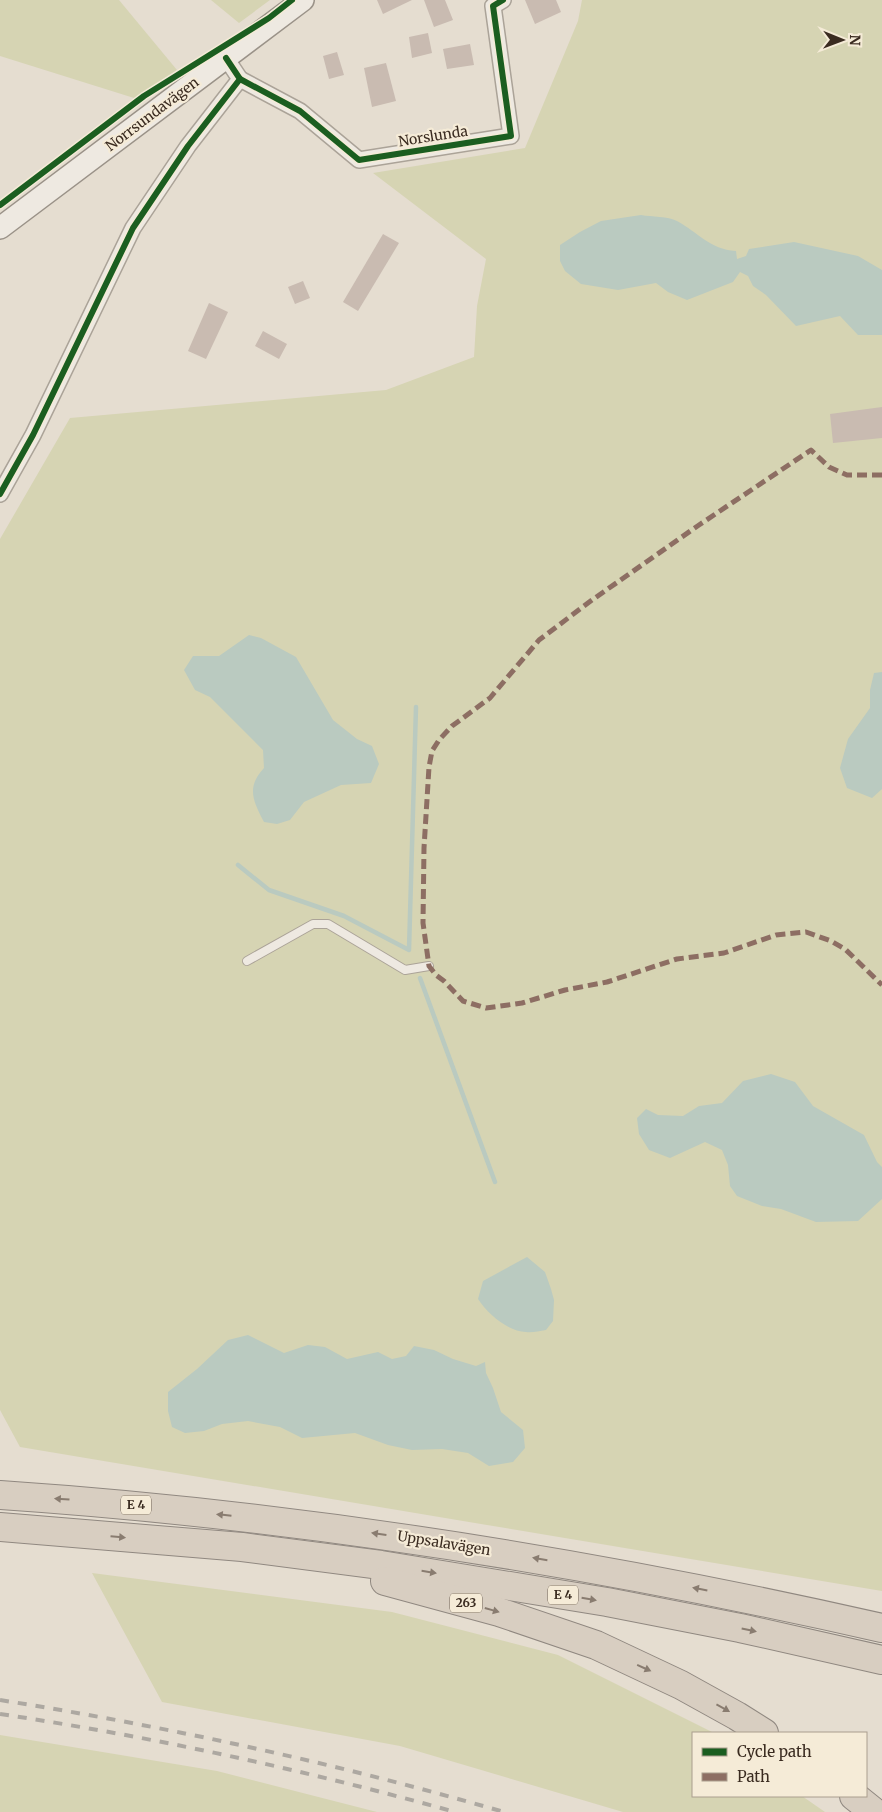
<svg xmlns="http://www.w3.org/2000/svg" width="882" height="1812" viewBox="0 0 882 1812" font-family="Merriweather,serif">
<rect width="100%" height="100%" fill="#e5ddd0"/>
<g fill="#d6d4b3">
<polygon points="0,0 119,0 177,70 134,98 0,56"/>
<polygon points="211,0 270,0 239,23"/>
<polygon points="582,0 882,0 882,1591 20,1447 0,1410 0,539 70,418 386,390 474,357 477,306 486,259 373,173 525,148 578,21"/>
<polygon points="92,1573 392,1612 558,1655 714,1733 693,1733 693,1796 802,1796 825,1812 623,1812 400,1746 162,1702"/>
<polygon points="0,1735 217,1771 377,1812 0,1812"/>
</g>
<g fill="#bacac0">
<path d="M641 215C652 217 668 216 677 221 699 233 709 249 736 251L737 259 746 256 749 249 794 242 858 256 882 270V335H858L840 316 796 326 766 295 753 286 748 276 740 272 733 282 687 300 668 292 656 283 618 290 581 284 565 271 560 261V245L580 232 601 221Z"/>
<path d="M249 635 261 638 296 657 333 720 357 739 372 746 379 764 371 783 341 785 304 802 290 820 277 824 264 822C253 801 246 787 264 768L263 750 210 697 195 690 184 670 193 656H219Z"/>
<polygon points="882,672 882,789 872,798 847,788 840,768 848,739 870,708 870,690 874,673"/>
<polygon points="771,1074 795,1082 813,1106 864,1135 877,1162 882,1167 882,1199 858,1221 816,1222 781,1209 762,1206 737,1196 730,1186 728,1165 722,1150 705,1142 670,1158 649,1150 639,1134 637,1118 646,1109 658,1115 683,1116 699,1106 722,1103 743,1081"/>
<path d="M527 1257 545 1272 551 1289 554 1300 553 1321 546 1330C539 1331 532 1333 526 1332 507 1331 488 1314 478 1299L483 1281Z"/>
<polygon points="248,1335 284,1353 308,1345 325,1347 347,1359 378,1352 392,1359 406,1356 414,1346 434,1350 453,1359 476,1366 485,1362 486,1373 493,1388 501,1412 523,1430 525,1448 513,1462 489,1466 468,1453 442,1449 412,1450 388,1445 355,1433 302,1438 280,1427 248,1421 222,1424 204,1431 185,1433 172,1427 168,1411 168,1392 197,1369 228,1340"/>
</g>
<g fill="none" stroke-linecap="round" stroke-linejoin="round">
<g stroke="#bacac0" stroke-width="4.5">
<polyline points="238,865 269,890 344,916 409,950 416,707"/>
<polyline points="420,978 495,1182"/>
</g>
</g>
<g fill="#c9bbb1">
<polygon points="377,0 412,0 383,14"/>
<polygon points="424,0 445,0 453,20 434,27"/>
<polygon points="525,0 556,0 561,12 535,24"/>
<polygon points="428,33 432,53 412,58 409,37"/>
<polygon points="470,44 474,65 447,69 443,49"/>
<polygon points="337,52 344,75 329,79 323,56"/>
<polygon points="386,63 396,101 372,107 364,68"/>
<polygon points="383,234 399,243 358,311 343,302"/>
<polygon points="303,281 310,298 295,304 288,287"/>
<polygon points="209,303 228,312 206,359 188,351"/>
<polygon points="263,331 287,344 279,359 255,346"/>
<polygon points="882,407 882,438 833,443 830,414"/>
</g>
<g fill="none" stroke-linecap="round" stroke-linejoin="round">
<defs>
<polyline id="lane" points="247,961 313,924 328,924 405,970 429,966"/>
<g id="street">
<polyline points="240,79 300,111 359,160 511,136 493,6 503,0"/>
<polyline points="0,494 33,435 133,228 188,146 240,79 226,58"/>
</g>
<polyline id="secondary" points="0,228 303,0"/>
<g id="highway">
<path d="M0 1495C297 1515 591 1562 882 1628"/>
<polyline points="0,1527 242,1547 381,1565 607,1602 740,1628 882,1660"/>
<polyline points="385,1581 499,1612 596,1645 681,1685 737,1716 764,1733"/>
<polyline points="854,1796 874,1812"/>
</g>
</defs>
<use href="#lane" stroke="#aba398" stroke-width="10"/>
<use href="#street" stroke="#aba398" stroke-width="18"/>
<use href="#secondary" stroke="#9a9288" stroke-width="24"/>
<use href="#highway" stroke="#908880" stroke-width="30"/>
<use href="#lane" stroke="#eee9e1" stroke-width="8"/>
<use href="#street" stroke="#eee9e1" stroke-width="15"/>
<use href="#secondary" stroke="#eee9e1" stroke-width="21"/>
<use href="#highway" stroke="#d8cec1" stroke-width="28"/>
<g stroke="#ada8a1" stroke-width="4" stroke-dasharray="9 9" stroke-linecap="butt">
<path d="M0 1700C170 1727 339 1764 504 1812"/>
<path d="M0 1714C154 1737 305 1770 455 1812"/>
</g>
<polyline stroke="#8d6e63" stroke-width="5" stroke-dasharray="10 5" stroke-linecap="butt" points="882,475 847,475 829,467 811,450 699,525 592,600 539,640 490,698 452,726 439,740 432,751 429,767 424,848 423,923 429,966 436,975 444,981 463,1001 486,1008 522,1003 565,990 607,982 677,959 724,953 776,935 806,932 831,941 845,949 882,985"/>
<defs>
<g id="cycleway">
<polyline points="240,79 300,111 359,160 511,136 493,6 503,0"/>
<polyline points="0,205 144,96 269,18 292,0"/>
<polyline points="0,494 33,435 133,228 188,146 240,79 226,58"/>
</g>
</defs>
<use href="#cycleway" stroke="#f5ebd7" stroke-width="9"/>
<use href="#cycleway" stroke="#1b5e20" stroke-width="6"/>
</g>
<defs><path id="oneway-solid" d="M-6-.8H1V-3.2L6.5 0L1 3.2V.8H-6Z" transform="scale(1.25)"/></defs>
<g fill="#897c70">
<use href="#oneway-solid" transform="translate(62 1499) rotate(-176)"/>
<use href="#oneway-solid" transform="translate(224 1515) rotate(-174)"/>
<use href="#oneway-solid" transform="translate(379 1534) rotate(-172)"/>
<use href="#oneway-solid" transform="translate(118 1537) rotate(5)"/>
<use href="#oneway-solid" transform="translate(540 1559) rotate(-170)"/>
<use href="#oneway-solid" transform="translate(429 1572) rotate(9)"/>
<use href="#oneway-solid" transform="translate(700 1589) rotate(-169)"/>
<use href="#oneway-solid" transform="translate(589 1599) rotate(10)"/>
<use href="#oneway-solid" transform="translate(492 1610) rotate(16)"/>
<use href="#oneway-solid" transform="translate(749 1630) rotate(12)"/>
<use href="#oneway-solid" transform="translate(644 1668) rotate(24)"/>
<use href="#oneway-solid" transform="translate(723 1708) rotate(29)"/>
</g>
<g text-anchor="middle" stroke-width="4.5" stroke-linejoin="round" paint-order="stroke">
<g fill="#f5ebd7" stroke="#726557" stroke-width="1">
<rect x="121" y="1495.5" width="30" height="19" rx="4"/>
<rect x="548" y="1585.5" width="30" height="19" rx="4"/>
<rect x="450" y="1593.5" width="32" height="19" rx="4"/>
</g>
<g font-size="12" font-weight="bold" fill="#3a2b20">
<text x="136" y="1509">E 4</text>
<text x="563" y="1599">E 4</text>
<text x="466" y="1607">263</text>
</g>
<g font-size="14" fill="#3a2b20" stroke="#f5ebd7">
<text transform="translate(152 114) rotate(-37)" y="5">Norrsundavägen</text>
<text transform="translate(433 136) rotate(-9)" y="5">Norslunda</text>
<text transform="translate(444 1543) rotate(9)" y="5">Uppsalavägen</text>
</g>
</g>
<rect x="692" y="1732" width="175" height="65" fill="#f5ebd7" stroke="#aa9e8e"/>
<rect x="702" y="1748" width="25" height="8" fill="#1b5e20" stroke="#aa9e8e"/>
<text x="737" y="1757" font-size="15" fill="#3a2b20">Cycle path</text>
<rect x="702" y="1773" width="25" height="8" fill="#8d6e63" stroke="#aa9e8e"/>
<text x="737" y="1782" font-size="15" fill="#3a2b20">Path</text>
<g transform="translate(842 40) rotate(91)" stroke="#f5ebd7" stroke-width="4" paint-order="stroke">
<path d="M0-4L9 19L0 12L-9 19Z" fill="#3a2b20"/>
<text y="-8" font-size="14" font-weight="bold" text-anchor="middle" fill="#3a2b20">N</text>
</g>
</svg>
